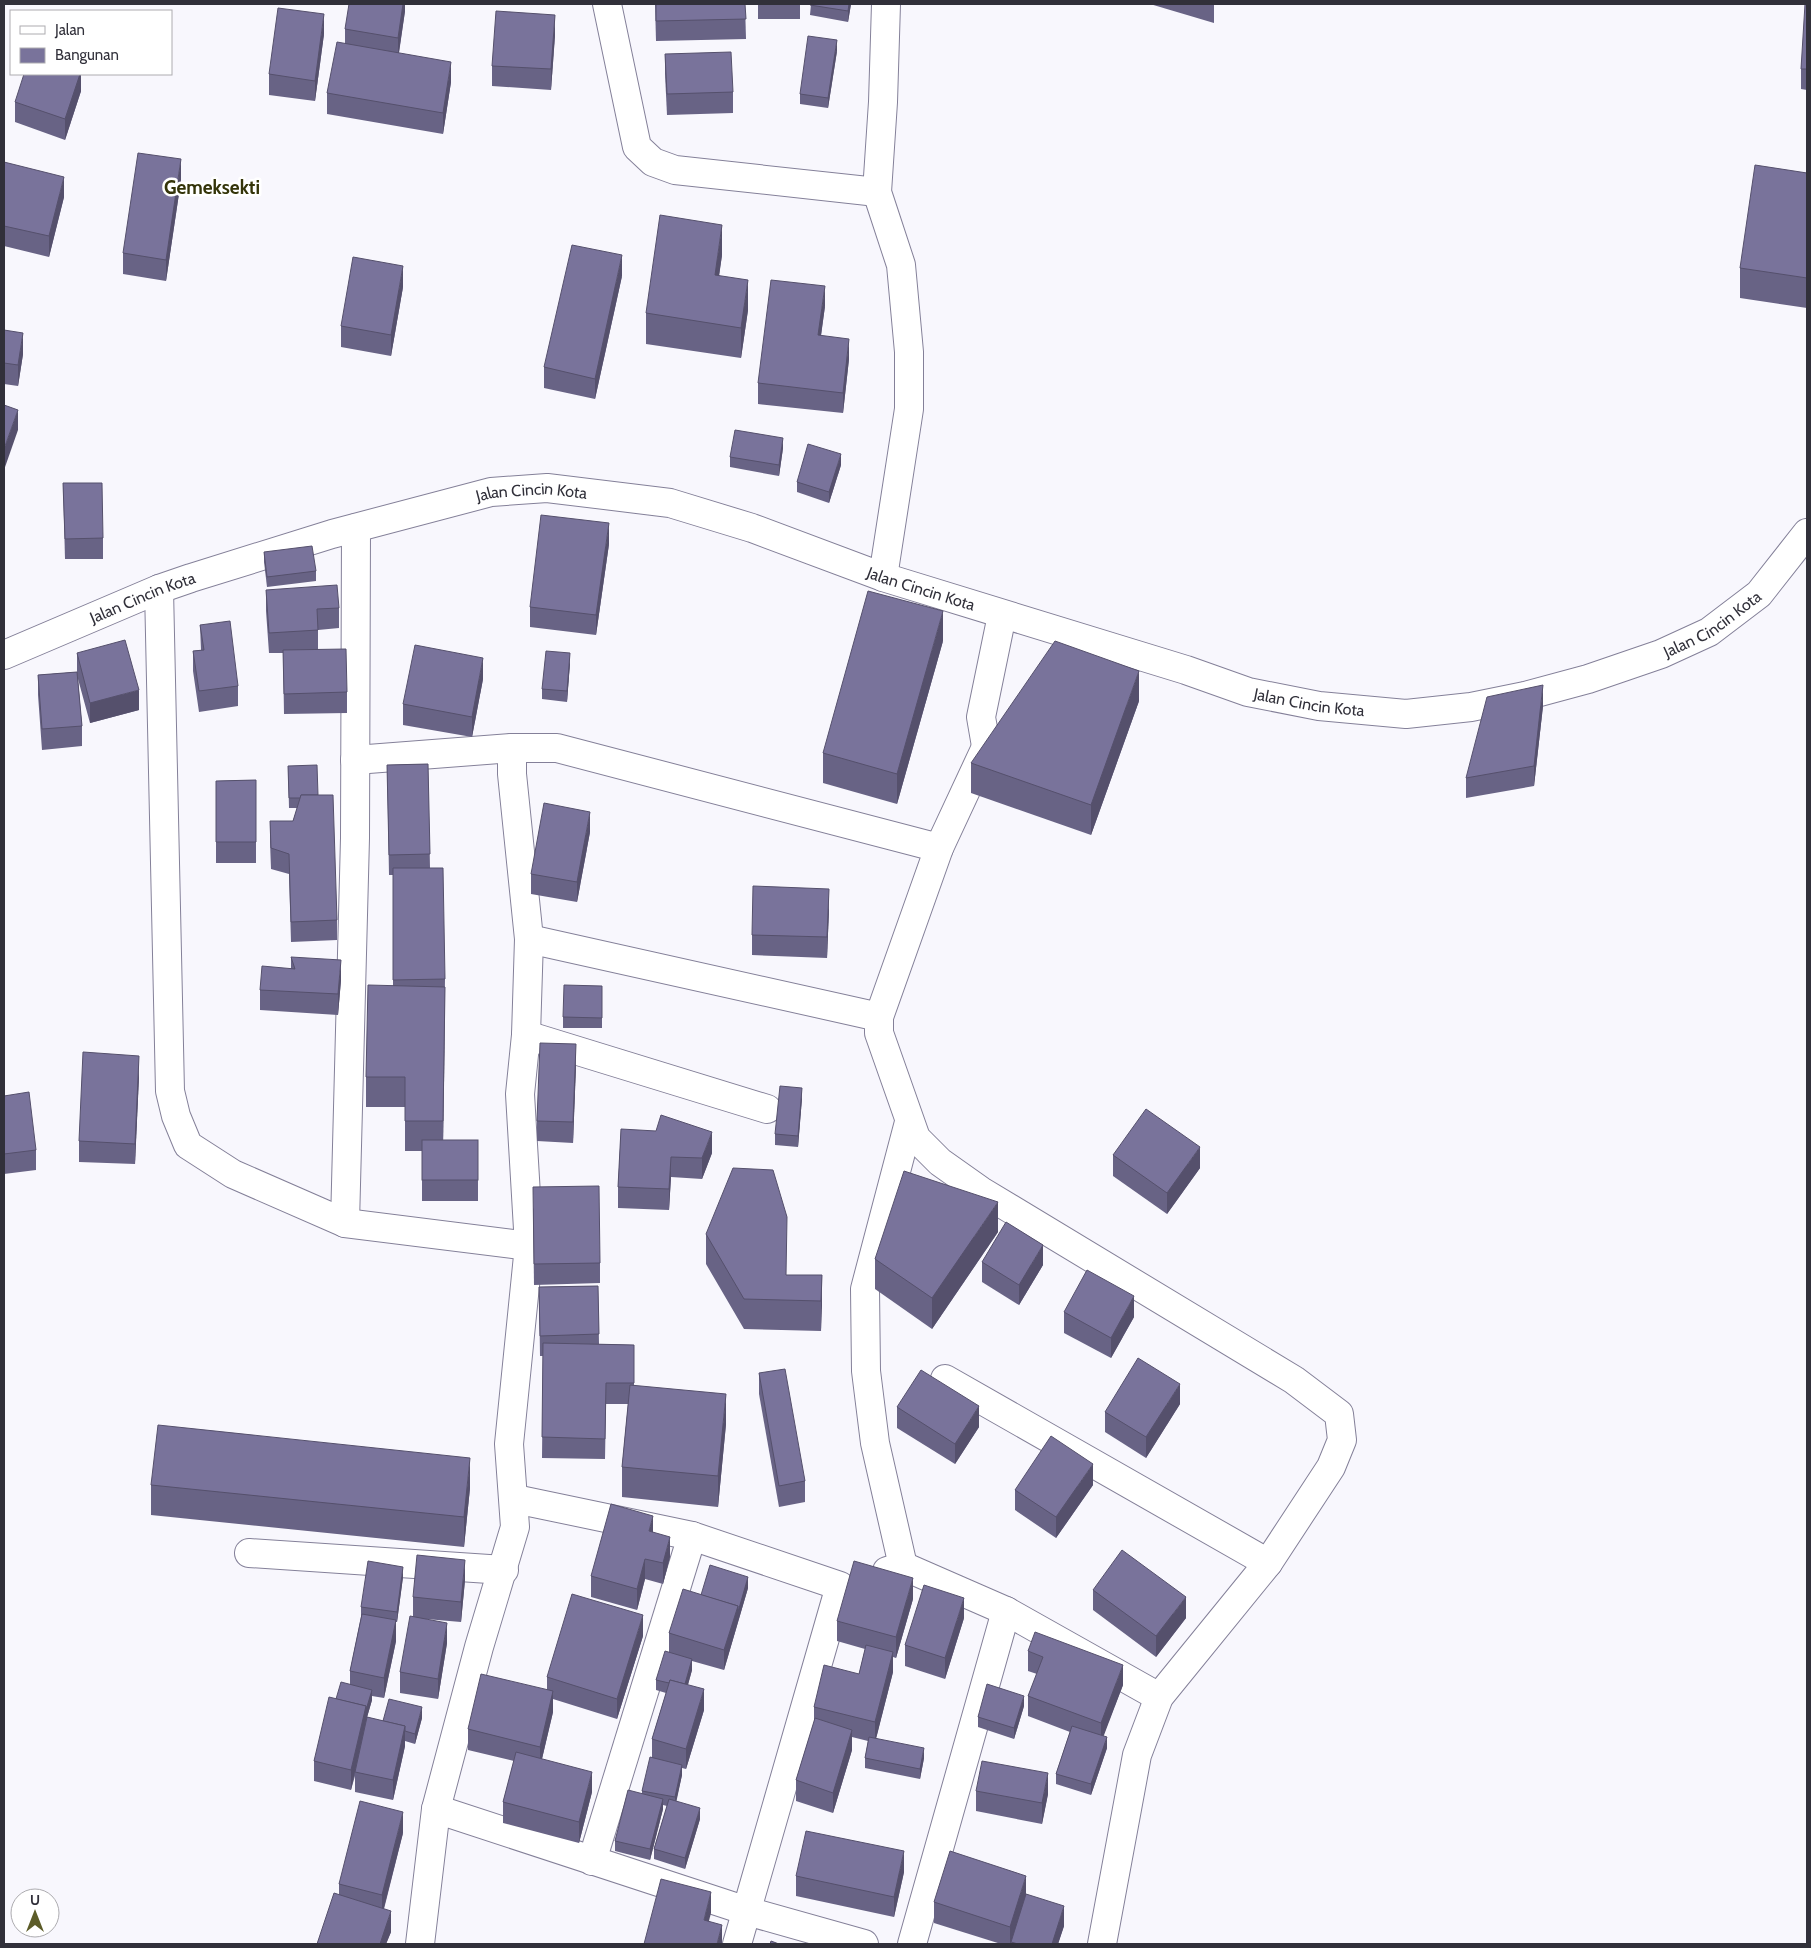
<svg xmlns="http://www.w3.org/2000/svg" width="1811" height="1948" viewBox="0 0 1811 1948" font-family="Cabin,sans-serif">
<rect width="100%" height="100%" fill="#f8f7fd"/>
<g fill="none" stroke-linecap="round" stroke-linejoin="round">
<defs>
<g id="street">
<polyline points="607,4 637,147 653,162 675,170 877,192"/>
<polyline points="883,577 909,409 909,352 901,265 877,192 883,102 886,4"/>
<polyline points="159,589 170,1091 176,1116 188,1145 233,1174 345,1223 529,1246"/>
<path id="s1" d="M4 655 159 589 191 578 332 534 491 492 547 488 670 503 752 528 883 577 1186 670 1248 692 1319 706 1406 714 1471 707 1525 696 1588 679 1661 654 1709 632 1759 594 1807 533"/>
<polyline points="987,745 939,848 879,1017 879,1033 916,1138 940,1162 981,1191 1294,1380 1339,1414 1342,1440 1331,1467 1268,1563 1159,1697 1137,1755 1102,1944"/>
<polyline points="986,746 981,717 1002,615"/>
<polyline points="355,760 512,748"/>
<polyline points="529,939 879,1017"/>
<polyline points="526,1035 767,1109"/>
<polyline points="345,1223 355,838 356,528"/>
<polyline points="945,1379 1268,1563"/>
<polyline points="515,1499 692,1536 840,1586 737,1944"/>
<polyline points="249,1553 504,1570"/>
<polyline points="903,1566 875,1443 866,1371 865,1289 909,1122"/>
<polyline points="887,1571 903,1566 1006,1611 1159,1697"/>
<polyline points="436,1809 479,1647 515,1527 509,1444 529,1246 520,1094 526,1035 529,939 512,774 512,748 557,748 939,848"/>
<polyline points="592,1861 692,1536"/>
<polyline points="420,1944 436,1809 747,1911 864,1944"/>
<polyline points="912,1944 1006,1611"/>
</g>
</defs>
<use href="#street" stroke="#848099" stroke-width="30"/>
<use href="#street" stroke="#fff" stroke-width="28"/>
</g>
<g fill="#686385">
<polygon points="405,4 405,11 399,53 451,82 443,134 327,114 327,93 345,43 345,29"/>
<polygon points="655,4 745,4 746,39 656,41"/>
<rect x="758" y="4" width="42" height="15"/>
<polygon points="811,4 851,4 848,22 810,15"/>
<polygon points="1150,4 1214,4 1214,23"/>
<polygon points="1807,4 1807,90 1801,89 1801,69"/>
<polygon points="324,34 315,101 269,95 269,74"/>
<polygon points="555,35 551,90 492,86 492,66"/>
<polygon points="837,51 828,108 800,104 800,94"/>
<polygon points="665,54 733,92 733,113 667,115 665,74"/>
<polygon points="81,74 81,91 65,140 15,122 15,102"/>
<polygon points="4,162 64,197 49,257 4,246"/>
<polygon points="1807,173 1807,308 1740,298 1740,268"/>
<polygon points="181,180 166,281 123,274 123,253"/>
<polygon points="722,255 719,275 748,310 741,358 646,344 646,313"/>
<polygon points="622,276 595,399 544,388 544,367"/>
<polygon points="403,287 391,356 341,347 341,326"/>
<polygon points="825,306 821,336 849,359 843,413 758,404 758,383"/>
<polygon points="4,330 23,354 18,386 4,384"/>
<polygon points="783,448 779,476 730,467 730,457"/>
<polygon points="841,465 829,503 797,492 797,482"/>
<polygon points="63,483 103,538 103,559 65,559"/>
<polygon points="609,544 596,635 530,627 530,607"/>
<polygon points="264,552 316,571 316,581 267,587 264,562"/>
<polygon points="266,590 339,608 339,628 318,630 318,649 347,692 347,713 284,714 283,653 269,653 266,611"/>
<polygon points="200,625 238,686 238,706 199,712 193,671 193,651 201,650"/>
<polygon points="943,641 897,804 823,783 823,753"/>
<polygon points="77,653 139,710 90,723 78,679 82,726 82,746 42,750 38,695 38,675 77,672"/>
<polygon points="570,663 567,702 542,699 542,689"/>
<polygon points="483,679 472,737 403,725 403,704"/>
<polygon points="1139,701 1091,835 971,793 971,763"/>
<polygon points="1543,706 1534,786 1466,798 1466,778"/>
<polygon points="428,764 430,868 445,979 443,1140 478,1140 478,1201 422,1201 422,1151 405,1151 405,1107 366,1107 366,1077 393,986 393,875 389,875 387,765"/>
<polygon points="288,766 318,795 337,920 337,940 291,942 289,874 271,869 270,842 270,821 293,821 297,808 289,808"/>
<polygon points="256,780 256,863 216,863 216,781"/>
<polygon points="590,832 577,902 531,894 531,874"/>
<polygon points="829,909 827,958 752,955 752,935"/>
<polygon points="291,957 341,980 338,1015 260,1010 260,990 291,968"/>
<polygon points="602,986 602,1028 563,1028 563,1017"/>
<polygon points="576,1065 573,1143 537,1141 537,1121"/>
<polygon points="139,1076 135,1164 79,1162 79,1141"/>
<polygon points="4,1096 36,1150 36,1170 4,1174"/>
<polygon points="802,1098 798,1147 775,1145 775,1134"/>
<polygon points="621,1129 712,1153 702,1179 671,1177 669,1210 618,1208 618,1187"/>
<polygon points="1113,1155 1200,1168 1167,1214 1113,1176"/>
<polygon points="533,1208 600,1263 600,1283 534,1285"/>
<polygon points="998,1232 932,1329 875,1289 875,1259"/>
<polygon points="706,1234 786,1275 822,1275 821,1331 744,1329 706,1264"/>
<polygon points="982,1262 1043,1265 1019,1305 982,1282"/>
<polygon points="598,1286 599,1344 634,1345 634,1385 726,1424 718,1507 622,1497 622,1467 628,1404 606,1404 605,1459 542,1458 543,1356 540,1356 539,1287"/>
<polygon points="1064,1312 1134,1317 1111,1358 1064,1333"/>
<polygon points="759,1373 805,1481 805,1502 779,1507 759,1394"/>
<polygon points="1180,1404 1146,1458 1105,1432 1105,1412"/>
<polygon points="897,1407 979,1427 955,1464 897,1428"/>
<polygon points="151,1485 470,1488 464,1547 151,1515"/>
<polygon points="1093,1485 1056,1538 1015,1510 1015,1490"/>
<polygon points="653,1532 670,1557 663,1584 645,1579 637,1610 591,1597 591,1576"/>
<polygon points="403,1577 397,1622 396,1622 396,1641 384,1698 372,1696 372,1700 367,1717 383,1721 422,1718 415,1744 405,1741 405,1746 393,1800 355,1792 355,1776 351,1790 314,1781 314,1761 336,1699 350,1685 350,1671 361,1617 361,1607"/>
<polygon points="465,1580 461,1622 426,1619 447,1643 438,1699 400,1693 400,1672 413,1617 413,1597"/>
<polygon points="748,1588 724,1670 692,1661 692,1670 688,1685 704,1710 686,1769 682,1768 682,1775 676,1801 700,1819 685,1869 654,1859 654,1849 667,1806 663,1805 663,1809 650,1860 615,1851 615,1841 642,1794 642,1791 652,1758 652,1739 666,1693 656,1690 656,1680 669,1652 669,1633 701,1595"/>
<polygon points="1093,1590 1186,1618 1156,1657 1093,1610"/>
<polygon points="913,1599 896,1658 893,1657 893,1672 876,1738 924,1758 920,1779 865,1768 865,1758 868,1741 852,1737 852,1750 833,1813 796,1801 796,1780 814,1722 814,1707 859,1674 865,1649 837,1641 837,1621"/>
<polygon points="964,1618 945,1679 905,1666 905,1645"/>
<polygon points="643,1636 617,1719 553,1699 553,1712 542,1759 592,1792 579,1843 503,1823 503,1802 514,1761 468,1750 468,1729 547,1690 547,1677"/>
<polygon points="1028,1651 1123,1685 1103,1736 1107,1748 1091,1795 1056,1784 1056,1774 1070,1732 1028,1716 1028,1696 1037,1674 1028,1671"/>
<polygon points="1024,1706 1014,1739 978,1727 978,1717"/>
<polygon points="976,1791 1048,1794 1042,1824 976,1811"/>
<polygon points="403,1833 384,1909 391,1932 386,1944 317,1944 339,1894 339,1884"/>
<polygon points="904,1872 894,1917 796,1896 796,1876"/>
<polygon points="1026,1894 1064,1926 1058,1944 1001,1944 934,1923 934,1902"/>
</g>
<g fill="#55506c">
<polygon points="403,4 405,4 405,11 398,58 398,38"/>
<polygon points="849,4 851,4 848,22 848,11"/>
<polygon points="324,14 324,34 315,101 315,81"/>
<polygon points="555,15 555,35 551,90 551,69"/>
<polygon points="837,40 837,51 828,108 828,98"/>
<polygon points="451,62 451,82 443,134 443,113"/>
<polygon points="80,74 81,74 81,91 65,140 65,119"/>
<polygon points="181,159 181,180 166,281 166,260"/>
<polygon points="64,177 64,197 49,257 49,236"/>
<polygon points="722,225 722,255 715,305 715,275"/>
<polygon points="622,255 622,276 595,399 595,379"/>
<polygon points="403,266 403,287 391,356 391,335"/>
<polygon points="748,280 748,310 741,358 741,328"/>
<polygon points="825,286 825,306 818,356 818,335"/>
<polygon points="23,333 23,354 18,386 18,365"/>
<polygon points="849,339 849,359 843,413 843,393"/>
<polygon points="18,410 18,430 4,470 4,449"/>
<polygon points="783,438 783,448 779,476 779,465"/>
<polygon points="841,454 841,465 829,503 829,492"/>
<polygon points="609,523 609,544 596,635 596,615"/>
<polygon points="943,611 943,641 897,804 897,774"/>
<polygon points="570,653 570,663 567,702 567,691"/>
<polygon points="483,658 483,679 472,737 472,717"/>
<polygon points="1139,671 1139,701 1091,835 1091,805"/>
<polygon points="1543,685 1543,706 1534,786 1534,766"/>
<polygon points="139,690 139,710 90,723 90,703"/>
<polygon points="590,812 590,832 577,902 577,882"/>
<polygon points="829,889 829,909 827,958 827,937"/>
<polygon points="341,960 341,980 338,1015 338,994"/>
<polygon points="445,987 445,1017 443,1151 443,1121"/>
<polygon points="576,1044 576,1065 573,1143 573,1122"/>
<polygon points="139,1056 139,1076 135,1164 135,1144"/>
<polygon points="802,1088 802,1098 798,1147 798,1136"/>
<polygon points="712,1132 712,1153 702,1179 702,1158"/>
<polygon points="1200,1147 1200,1168 1167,1214 1167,1193"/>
<polygon points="671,1157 671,1177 669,1210 669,1189"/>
<polygon points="998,1202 998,1232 932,1329 932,1298"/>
<polygon points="1043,1245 1043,1265 1019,1305 1019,1285"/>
<polygon points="822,1275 822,1306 821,1331 821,1301"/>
<polygon points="1134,1296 1134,1317 1111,1358 1111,1338"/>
<polygon points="1180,1384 1180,1404 1146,1458 1146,1437"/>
<polygon points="726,1394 726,1424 718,1507 718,1476"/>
<polygon points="979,1406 979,1427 955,1464 955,1444"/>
<polygon points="470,1458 470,1488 464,1547 464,1517"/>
<polygon points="1093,1464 1093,1485 1056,1538 1056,1517"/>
<polygon points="653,1516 653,1536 649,1531"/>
<polygon points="670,1537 670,1557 663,1584 663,1563"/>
<polygon points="645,1559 645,1579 637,1610 637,1589"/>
<polygon points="465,1560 465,1580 461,1622 461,1602"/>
<polygon points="403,1567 403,1577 397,1622 397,1612"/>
<polygon points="748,1577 748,1588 724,1670 724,1650 738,1606"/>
<polygon points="913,1578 913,1599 896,1658 896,1637"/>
<polygon points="1186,1597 1186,1618 1156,1657 1156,1636"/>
<polygon points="964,1598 964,1618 945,1679 945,1658"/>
<polygon points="643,1615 643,1636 617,1719 617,1699"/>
<polygon points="396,1620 396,1641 384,1698 384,1678"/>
<polygon points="447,1623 447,1643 438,1699 438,1679"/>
<polygon points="893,1652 893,1672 875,1743 875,1722"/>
<polygon points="692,1659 692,1670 684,1698 684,1688"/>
<polygon points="1123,1665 1123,1685 1101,1743 1101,1723"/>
<polygon points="704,1689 704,1710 686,1769 686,1749"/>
<polygon points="372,1690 372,1700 366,1721 351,1790 351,1770 366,1706"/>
<polygon points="553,1691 553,1712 540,1767 540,1747"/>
<polygon points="1024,1696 1024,1706 1014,1739 1014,1728"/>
<polygon points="422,1707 422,1718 415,1744 415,1734"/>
<polygon points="405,1726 405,1746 393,1800 393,1780"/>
<polygon points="852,1730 852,1750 833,1813 833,1793"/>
<polygon points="1107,1737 1107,1748 1091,1795 1091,1784"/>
<polygon points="924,1748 924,1758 920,1779 920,1769"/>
<polygon points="682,1765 682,1775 675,1808 675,1797"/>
<polygon points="592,1772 592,1792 579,1843 579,1822"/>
<polygon points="1048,1773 1048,1794 1042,1824 1042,1803"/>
<polygon points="663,1799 663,1809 650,1860 650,1849"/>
<polygon points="700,1808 700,1819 685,1869 685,1858"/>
<polygon points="403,1812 403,1833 382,1915 382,1895"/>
<polygon points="904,1851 904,1872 894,1917 894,1897"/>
<polygon points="1026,1876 1026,1896 1011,1942 1011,1944 1010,1944 1010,1927"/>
<polygon points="711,1892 711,1913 704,1940 704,1920"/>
<polygon points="1064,1906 1064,1926 1058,1944 1052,1944"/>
<polygon points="391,1911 391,1932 386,1944 380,1944"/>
<polygon points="722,1925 722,1944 717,1944"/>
</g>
<g fill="#79739b" stroke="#55506c">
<polygon points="349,4 403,4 398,38 345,29"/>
<polygon points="656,4 745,4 746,19 656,21"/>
<polygon points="811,4 849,4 848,11 810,5"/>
<polygon points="1805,4 1807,4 1807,69 1801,69"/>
<polygon points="278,8 324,14 315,81 269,74"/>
<polygon points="496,11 555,15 551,69 492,66"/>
<polygon points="808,36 837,40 828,98 800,94"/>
<polygon points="337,42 451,62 443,113 327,93"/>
<polygon points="731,52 733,92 667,94 665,54"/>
<polygon points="24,74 80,74 65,119 15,102"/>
<polygon points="138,153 181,159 166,260 123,253"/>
<polygon points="4,162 64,177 49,236 4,226"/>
<polygon points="1755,165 1807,173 1807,278 1740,268"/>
<polygon points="660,215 722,225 715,275 748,280 741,328 646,313"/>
<polygon points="572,245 622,255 595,379 544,367"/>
<polygon points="353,257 403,266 391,335 341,326"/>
<polygon points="771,280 825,286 818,335 849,339 843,393 758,383"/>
<polygon points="4,330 23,333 18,365 4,363"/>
<polygon points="4,405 18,410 4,449"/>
<polygon points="735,430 783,438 779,465 730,457"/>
<polygon points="808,444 841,454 829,492 797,482"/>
<polygon points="63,483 102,483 103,538 65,539"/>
<polygon points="541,515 609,523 596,615 530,607"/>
<polygon points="312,546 316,571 267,577 264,552"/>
<polygon points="337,585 339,608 317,609 318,630 269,633 266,590"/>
<polygon points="868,591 943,611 897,774 823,753"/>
<polygon points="230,621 238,686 199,691 193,651 204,650 200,625"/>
<polygon points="125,640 139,690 90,703 77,653"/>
<polygon points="1055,641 1139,671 1091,805 971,763"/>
<polygon points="415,645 483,658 472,717 403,704"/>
<polygon points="346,649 347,692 284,694 283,650"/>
<polygon points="546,651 570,653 567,691 542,689"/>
<polygon points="77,672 82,726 42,729 38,675"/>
<polygon points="1543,685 1534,766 1466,778 1487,697"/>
<polygon points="428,764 430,854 389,855 387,765"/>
<polygon points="317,765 318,795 301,795 301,798 289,798 288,766"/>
<polygon points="256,780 256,842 216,842 216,781"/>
<polygon points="301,795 333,795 337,920 291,922 289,854 271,848 270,821 293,821"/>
<polygon points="544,803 590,812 577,882 531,874"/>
<polygon points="393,868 443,868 445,979 393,980"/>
<polygon points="753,886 829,889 827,937 752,935"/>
<polygon points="291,957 341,960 338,994 260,990 262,966 295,969"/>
<polygon points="368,985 445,987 443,1121 405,1121 405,1077 366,1077"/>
<polygon points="564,985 602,986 602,1018 563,1017"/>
<polygon points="540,1043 576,1044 573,1122 537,1121"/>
<polygon points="83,1052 139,1056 135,1144 79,1141"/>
<polygon points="780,1086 802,1088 798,1136 775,1134"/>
<polygon points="29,1092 36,1150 4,1154 4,1096"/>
<polygon points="1146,1109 1200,1147 1167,1193 1113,1155"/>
<polygon points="661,1115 712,1132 702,1158 671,1157 669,1189 618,1187 621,1129 656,1131"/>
<rect x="422" y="1140" width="56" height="40"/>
<polygon points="733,1168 773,1170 787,1217 786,1275 822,1275 821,1301 744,1299 706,1234"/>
<polygon points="904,1171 998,1202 932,1298 875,1259"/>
<polygon points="599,1186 600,1263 534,1264 533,1187"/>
<polygon points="1006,1222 1043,1245 1019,1285 982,1262"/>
<polygon points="1087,1270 1134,1296 1111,1338 1064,1312"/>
<polygon points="598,1286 599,1334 540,1336 539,1287"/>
<polygon points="543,1343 634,1345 634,1383 606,1383 605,1439 542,1437"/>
<polygon points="1138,1358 1180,1384 1146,1437 1105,1412"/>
<polygon points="785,1369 805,1481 779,1486 759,1373"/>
<polygon points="921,1370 979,1406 955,1444 897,1407"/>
<polygon points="630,1385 726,1394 718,1476 622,1467"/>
<polygon points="158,1425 470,1458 464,1517 151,1485"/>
<polygon points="1051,1436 1093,1464 1056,1517 1015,1490"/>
<polygon points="611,1504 653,1516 649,1531 670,1537 663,1563 645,1559 637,1589 591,1576"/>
<polygon points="1122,1550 1186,1597 1156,1636 1093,1590"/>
<polygon points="417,1555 465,1560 461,1602 413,1597"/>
<polygon points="368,1561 403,1567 397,1612 361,1607"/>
<polygon points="854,1561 913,1578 896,1637 837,1621"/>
<polygon points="710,1565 748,1577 738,1612 738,1606 701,1595"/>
<polygon points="924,1585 964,1598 945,1658 905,1645"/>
<polygon points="683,1589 738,1606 724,1650 669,1633"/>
<polygon points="572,1594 643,1615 617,1699 547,1677"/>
<polygon points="362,1614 396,1620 384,1678 350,1671"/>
<polygon points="410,1616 447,1623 438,1679 400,1672"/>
<polygon points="1035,1632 1123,1665 1101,1723 1028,1696 1043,1657 1028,1651"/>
<polygon points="866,1645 893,1652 875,1722 814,1707 824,1665 859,1674"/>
<polygon points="665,1651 692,1659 685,1684 670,1680 669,1683 656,1680"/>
<polygon points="481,1674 553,1691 540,1747 468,1729"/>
<polygon points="670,1680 704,1689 686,1749 652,1739"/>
<polygon points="341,1682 372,1690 366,1710 366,1706 336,1699"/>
<polygon points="987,1684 1024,1696 1014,1728 978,1717"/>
<polygon points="329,1697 366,1706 351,1770 314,1761"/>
<polygon points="389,1699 422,1707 415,1734 405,1731 405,1726 383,1721"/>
<polygon points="367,1717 405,1726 393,1780 355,1772"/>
<polygon points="815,1718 852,1730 833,1793 796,1780"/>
<polygon points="1072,1726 1107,1737 1091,1784 1056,1774"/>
<polygon points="869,1737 924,1748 920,1769 865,1758"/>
<polygon points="516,1752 592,1772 579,1822 503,1802"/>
<polygon points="650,1757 682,1765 675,1797 642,1791"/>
<polygon points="982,1761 1048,1773 1042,1803 976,1791"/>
<polygon points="628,1790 663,1799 650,1849 615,1841"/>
<polygon points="669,1799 700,1808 685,1858 654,1849"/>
<polygon points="360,1801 403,1812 382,1895 339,1884"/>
<polygon points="806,1831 904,1851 894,1897 796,1876"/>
<polygon points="950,1851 1026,1876 1010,1927 934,1902"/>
<polygon points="661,1879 711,1892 704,1920 722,1925 717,1944 644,1944"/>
<polygon points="334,1893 391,1911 380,1944 317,1944"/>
<polygon points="1026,1894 1064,1906 1052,1944 1018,1944 1011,1942"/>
<polygon points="771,1941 779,1944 770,1944"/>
</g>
<g text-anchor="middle" stroke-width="5" stroke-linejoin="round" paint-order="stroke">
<g font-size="16" fill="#31303a" stroke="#fff">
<text dy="6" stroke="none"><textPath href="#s1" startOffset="555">Jalan Cincin Kota</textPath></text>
<text dy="6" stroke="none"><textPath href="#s1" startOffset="960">Jalan Cincin Kota</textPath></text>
<text dy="6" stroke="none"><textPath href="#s1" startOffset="150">Jalan Cincin Kota</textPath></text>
<text dy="6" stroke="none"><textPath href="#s1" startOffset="1785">Jalan Cincin Kota</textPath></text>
<text dy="6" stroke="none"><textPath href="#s1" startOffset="1365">Jalan Cincin Kota</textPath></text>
</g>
<g font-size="19" font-weight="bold" fill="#343409" stroke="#fff">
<text x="212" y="194">Gemeksekti</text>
</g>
</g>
<rect width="1811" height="1948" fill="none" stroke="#31303a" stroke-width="10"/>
<rect x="10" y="10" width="162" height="65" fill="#ffffff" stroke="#adacb0"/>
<rect x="20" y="26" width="25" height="8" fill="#ffffff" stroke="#adacb0"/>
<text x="55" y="35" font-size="15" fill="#31303a">Jalan</text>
<rect x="20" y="48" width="25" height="15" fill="#79739b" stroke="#adacb0"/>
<text x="55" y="60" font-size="15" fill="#31303a">Bangunan</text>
<g transform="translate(35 1913)"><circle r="24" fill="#ffffff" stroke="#adacb0"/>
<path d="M0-4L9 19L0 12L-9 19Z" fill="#5c5c29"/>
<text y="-8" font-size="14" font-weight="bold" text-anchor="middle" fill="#31303a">U</text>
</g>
</svg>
